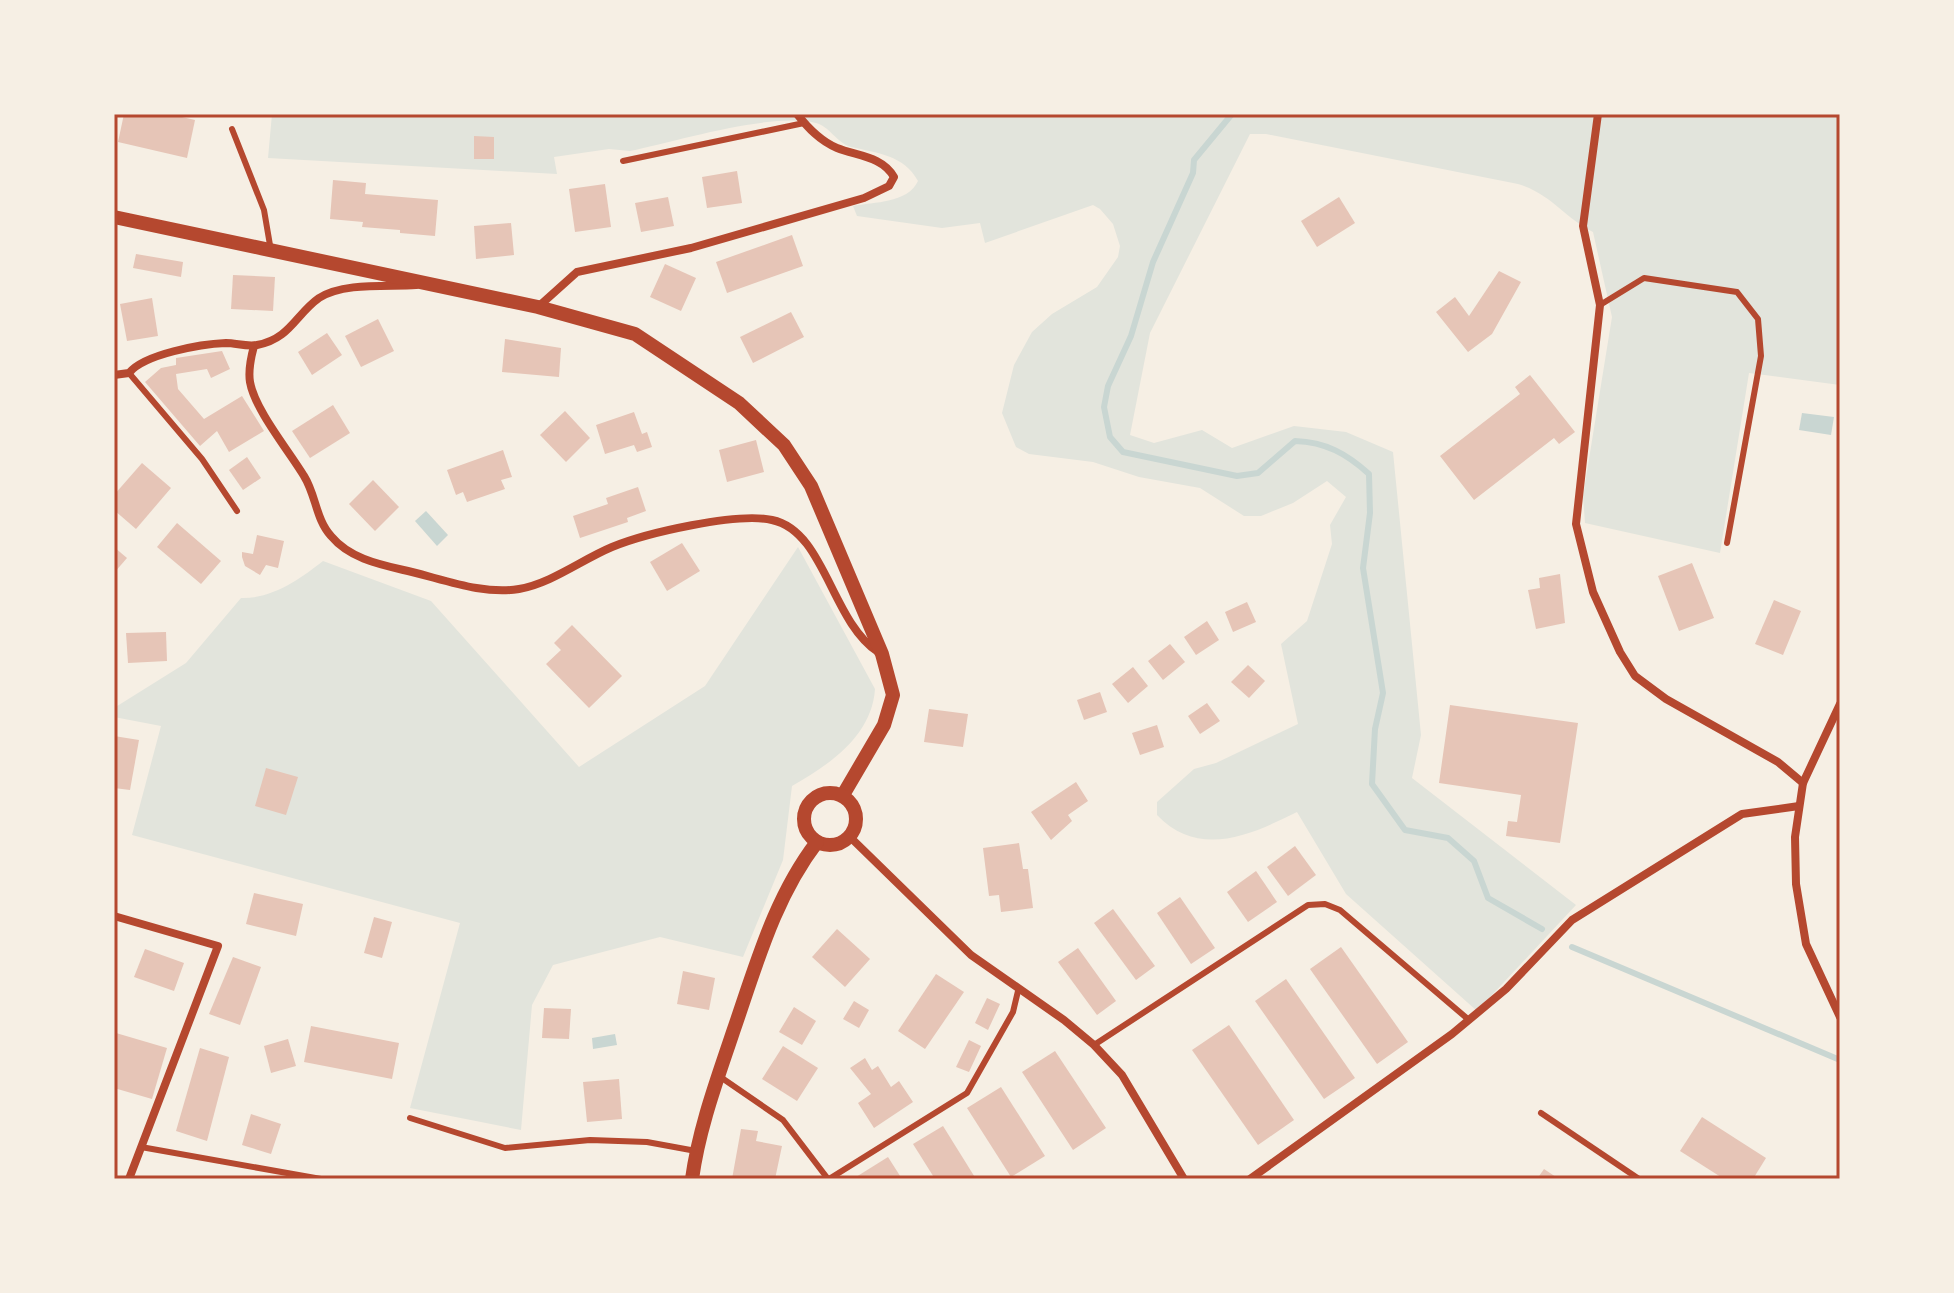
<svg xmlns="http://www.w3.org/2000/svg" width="1954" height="1293" viewBox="0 0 1954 1293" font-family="'Titillium Web',sans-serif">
<rect width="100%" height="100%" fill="#f6efe4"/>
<g fill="#e2e4dc">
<path d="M272 114H1840V385L1749 373 1720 553 1585 523 1583 496 1612 317 1593 232C1565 218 1550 193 1518 184L1266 134H1250L1150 333 1130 435 1154 443 1202 430 1232 448 1294 426 1346 432 1393 452 1421 735 1412 778 1576 905 1477 1011 1346 894 1297 812C1251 835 1199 859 1157 815V802L1194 769 1216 763 1298 724 1281 644 1307 621 1332 544 1330 525 1346 497 1327 481 1293 503 1261 516H1244L1200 488 1139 477 1093 462 1029 454 1016 447 1002 413 1014 365 1032 332 1052 314 1097 287 1118 257 1120 246 1113 224 1100 209 1093 205 985 243 980 223 942 228 857 216 853 206C874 202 908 203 918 181 904 155 877 153 851 147 837 143 829 126 816 123 770 112 678 141 630 151L609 149 554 157 557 174 268 158Z"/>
<path d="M798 547 875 689C872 736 829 765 792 786L783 860 743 957 660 937 553 965 532 1005 521 1130 410 1108 460 923 132 835 161 726 114 717V708L186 663 241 598C272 599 300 579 323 561L431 601 579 767 705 686Z"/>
</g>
<g fill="#c9d6d2">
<polygon points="1802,413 1834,417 1831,435 1799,430"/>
<polygon points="426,511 448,535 437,546 415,521"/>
<polygon points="615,1034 617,1045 593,1049 592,1038"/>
</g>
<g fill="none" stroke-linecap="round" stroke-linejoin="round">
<g stroke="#c9d6d2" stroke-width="6">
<path d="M1232 114 1194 160 1193 173 1153 262 1131 336 1108 386 1104 407 1110 437 1123 452 1237 476 1258 473 1295 441C1326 442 1347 454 1369 474L1370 513 1363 568 1383 693 1375 729 1372 784 1405 830 1448 838 1474 861 1488 898 1542 929"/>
<polyline points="1572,947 1840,1060"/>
</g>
</g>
<g fill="#e6c5b7">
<polygon points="124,114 169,114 195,120 187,158 118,142"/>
<polygon points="474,136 494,137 494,159 474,159"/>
<polygon points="737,171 742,203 707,208 702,177"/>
<polygon points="333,180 366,183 365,194 438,200 435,236 400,233 400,230 362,227 363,222 330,219"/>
<polygon points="605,184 611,227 575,232 569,189"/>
<polygon points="668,197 674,226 641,232 635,203"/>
<polygon points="1339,197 1355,223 1317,247 1301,221"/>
<polygon points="511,223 514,255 476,259 474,226"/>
<polygon points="792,235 803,266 727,293 716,262"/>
<polygon points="136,254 183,262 181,277 133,268"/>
<polygon points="665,264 696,278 681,311 650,297"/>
<polygon points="1499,271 1521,282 1492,334 1468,352 1436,312 1455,297 1469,316"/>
<polygon points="233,275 275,277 273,311 231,309"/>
<polygon points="152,298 158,336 127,341 120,304"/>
<polygon points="791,312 804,337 753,363 740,337"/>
<polygon points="378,319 394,351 361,367 345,336"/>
<polygon points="327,333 342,355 312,375 298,352"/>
<polygon points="505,339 561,348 559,377 502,372"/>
<polygon points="222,351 230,369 211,378 207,369 176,374 178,389 204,419 242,396 264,431 229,452 217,431 200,446 145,382 161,368 176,365 176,358"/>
<polygon points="1530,375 1575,432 1559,444 1554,438 1474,500 1440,456 1520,394 1515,387"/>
<polygon points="333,405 350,433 310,458 292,431"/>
<polygon points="565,411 590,438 566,462 540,435"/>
<polygon points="634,412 642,434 647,432 652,447 637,452 634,445 605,454 596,425"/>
<polygon points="756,440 764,472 727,482 719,450"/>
<polygon points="503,450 512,477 501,480 505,489 467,502 463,492 456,495 447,470"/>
<polygon points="247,457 261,478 243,490 229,470"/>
<polygon points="142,463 171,488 136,529 114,510 114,495"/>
<polygon points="373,480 399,507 375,531 349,504"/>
<polygon points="638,487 646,511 627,518 628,522 580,538 573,516 608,504 606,498"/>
<polygon points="177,523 221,561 201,584 157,547"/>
<polygon points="257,535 284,541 278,568 266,565 260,575 245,566 242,557 242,552 253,554"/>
<polygon points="682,543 700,571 667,591 650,562"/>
<polygon points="114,547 127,558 114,573"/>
<polygon points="1692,563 1714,618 1679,631 1658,576"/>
<polygon points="1560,574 1565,623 1536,629 1528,590 1540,588 1539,578"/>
<polygon points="1774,600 1801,611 1783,655 1755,644"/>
<polygon points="1247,602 1256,622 1233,632 1225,612"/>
<polygon points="1207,621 1219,640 1196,655 1184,637"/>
<polygon points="572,625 622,676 589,708 546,664 561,650 554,643"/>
<polygon points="166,632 167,661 128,663 126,633"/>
<polygon points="1170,644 1185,662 1163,680 1148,661"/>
<polygon points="1248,665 1265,681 1249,698 1231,682"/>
<polygon points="1133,667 1148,686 1128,703 1112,684"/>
<polygon points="1100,692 1107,712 1084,720 1077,700"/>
<polygon points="1207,703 1220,721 1200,734 1188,716"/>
<polygon points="1450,705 1578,723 1560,843 1506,836 1508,821 1517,822 1521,795 1439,783"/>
<polygon points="929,709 968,714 963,747 924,742"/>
<polygon points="1157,725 1164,747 1140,755 1132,733"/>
<polygon points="114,736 139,740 130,790 114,788"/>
<polygon points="266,768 298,777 286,815 255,806"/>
<polygon points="1076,782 1088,801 1068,815 1072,821 1051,840 1031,812"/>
<polygon points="1019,843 1023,869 1028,869 1033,908 1001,912 999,895 989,896 983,848"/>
<polygon points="1295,846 1316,875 1288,896 1267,867"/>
<polygon points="1256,871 1277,902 1248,922 1227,892"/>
<polygon points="254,893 303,904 296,936 246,924"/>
<polygon points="1180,897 1215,948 1191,964 1157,913"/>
<polygon points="1113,909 1155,966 1136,980 1094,923"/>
<polygon points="374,917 392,922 382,958 364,953"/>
<polygon points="837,929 870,959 845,987 812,957"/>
<polygon points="1341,947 1408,1042 1377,1064 1310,969"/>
<polygon points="1078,948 1116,1001 1097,1015 1058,962"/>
<polygon points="145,949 184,963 174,991 134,977"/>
<polygon points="233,957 261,967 240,1025 209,1014"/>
<polygon points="683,971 715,978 709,1010 677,1004"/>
<polygon points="936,974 964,992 925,1049 898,1031"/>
<polygon points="1286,979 1355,1078 1324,1099 1255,1001"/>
<polygon points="987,998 1000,1004 988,1030 975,1023"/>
<polygon points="854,1001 869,1010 859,1028 843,1019"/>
<polygon points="794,1007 816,1021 802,1045 779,1032"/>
<polygon points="544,1008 571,1009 569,1039 542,1038"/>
<polygon points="1229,1025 1294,1120 1258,1145 1192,1050"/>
<polygon points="311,1026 399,1043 392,1079 304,1062"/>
<polygon points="116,1033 167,1048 152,1099 114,1088"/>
<polygon points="288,1039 296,1066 271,1073 264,1046"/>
<polygon points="969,1040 981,1046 969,1072 956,1067"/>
<polygon points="783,1046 818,1068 797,1101 762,1079"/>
<polygon points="200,1048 229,1057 207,1141 176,1131"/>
<polygon points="1055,1051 1106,1128 1073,1150 1022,1072"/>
<polygon points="865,1058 872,1070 878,1066 891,1087 899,1081 913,1102 874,1128 858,1103 871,1094 850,1068"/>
<polygon points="619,1079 622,1119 587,1122 583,1082"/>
<polygon points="1001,1087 1045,1156 1011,1177 967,1108"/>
<polygon points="251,1114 281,1124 271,1154 242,1145"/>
<polygon points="1702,1117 1766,1158 1753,1179 1724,1179 1680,1151"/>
<polygon points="943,1126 976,1179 935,1179 913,1144"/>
<polygon points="741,1129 758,1131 756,1141 782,1146 775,1179 732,1179"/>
<polygon points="888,1157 902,1179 858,1179 856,1177"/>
<polygon points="1544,1169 1559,1179 1537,1179"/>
</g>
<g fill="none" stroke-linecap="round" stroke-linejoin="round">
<g stroke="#b5482f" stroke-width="6">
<polyline points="232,129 264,210 271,251"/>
<polyline points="623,161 804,123"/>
<polyline points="1600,305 1644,278 1737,292 1758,319 1761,356 1727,543"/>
<polyline points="129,373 202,459 237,511"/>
<polyline points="1094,1045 1308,905 1325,904 1340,910 1469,1020"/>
<polyline points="719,1076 783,1120 828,1179"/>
<polyline points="1541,1113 1639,1179"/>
<polyline points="410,1118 505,1148 590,1140 647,1142 696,1151"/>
<polyline points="141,1147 321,1179"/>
<polyline points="829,1179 967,1093 1013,1012 1018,991"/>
</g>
<g stroke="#b5482f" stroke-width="8">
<polyline points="1598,114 1583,226 1600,305 1576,524 1593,592 1620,652 1635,676 1666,699 1778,762 1803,783"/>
<path d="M538 307 577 272 691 248 864 198 889 186 894 177C882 156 857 156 837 148 820 141 808 128 797 114"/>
<path d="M254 346C251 357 248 370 250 382 255 410 289 451 304 476 316 495 316 520 331 536 351 560 383 565 412 572 445 580 484 595 519 589 552 583 581 560 612 547 646 533 737 512 772 520 825 531 831 621 878 652"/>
<path d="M114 375 129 373C144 354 201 344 226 343 236 343 247 347 257 345 290 339 296 314 319 298 344 282 388 287 416 285"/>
<polyline points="1840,704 1803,783 1795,837 1796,884 1806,944 1840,1017"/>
<polyline points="850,837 971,955 1064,1020 1094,1045 1122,1075 1184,1179"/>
<polyline points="114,916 218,946 129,1179"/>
<polyline points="1250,1179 1452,1034 1506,989 1572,920 1742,814 1799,806"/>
</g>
<g stroke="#b5482f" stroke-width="14">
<polyline points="114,217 538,307 635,334 739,403 784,445 811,486 882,654 893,695 884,725 843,795"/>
<circle cx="830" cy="819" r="26"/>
<path d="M692 1179C699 1128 717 1080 733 1032 756 966 774 898 817 842"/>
</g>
</g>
<rect width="1954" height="1293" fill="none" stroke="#f6efe4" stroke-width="232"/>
<rect x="116" y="116" width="1722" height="1061" fill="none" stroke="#b5482f" stroke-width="3"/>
</svg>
